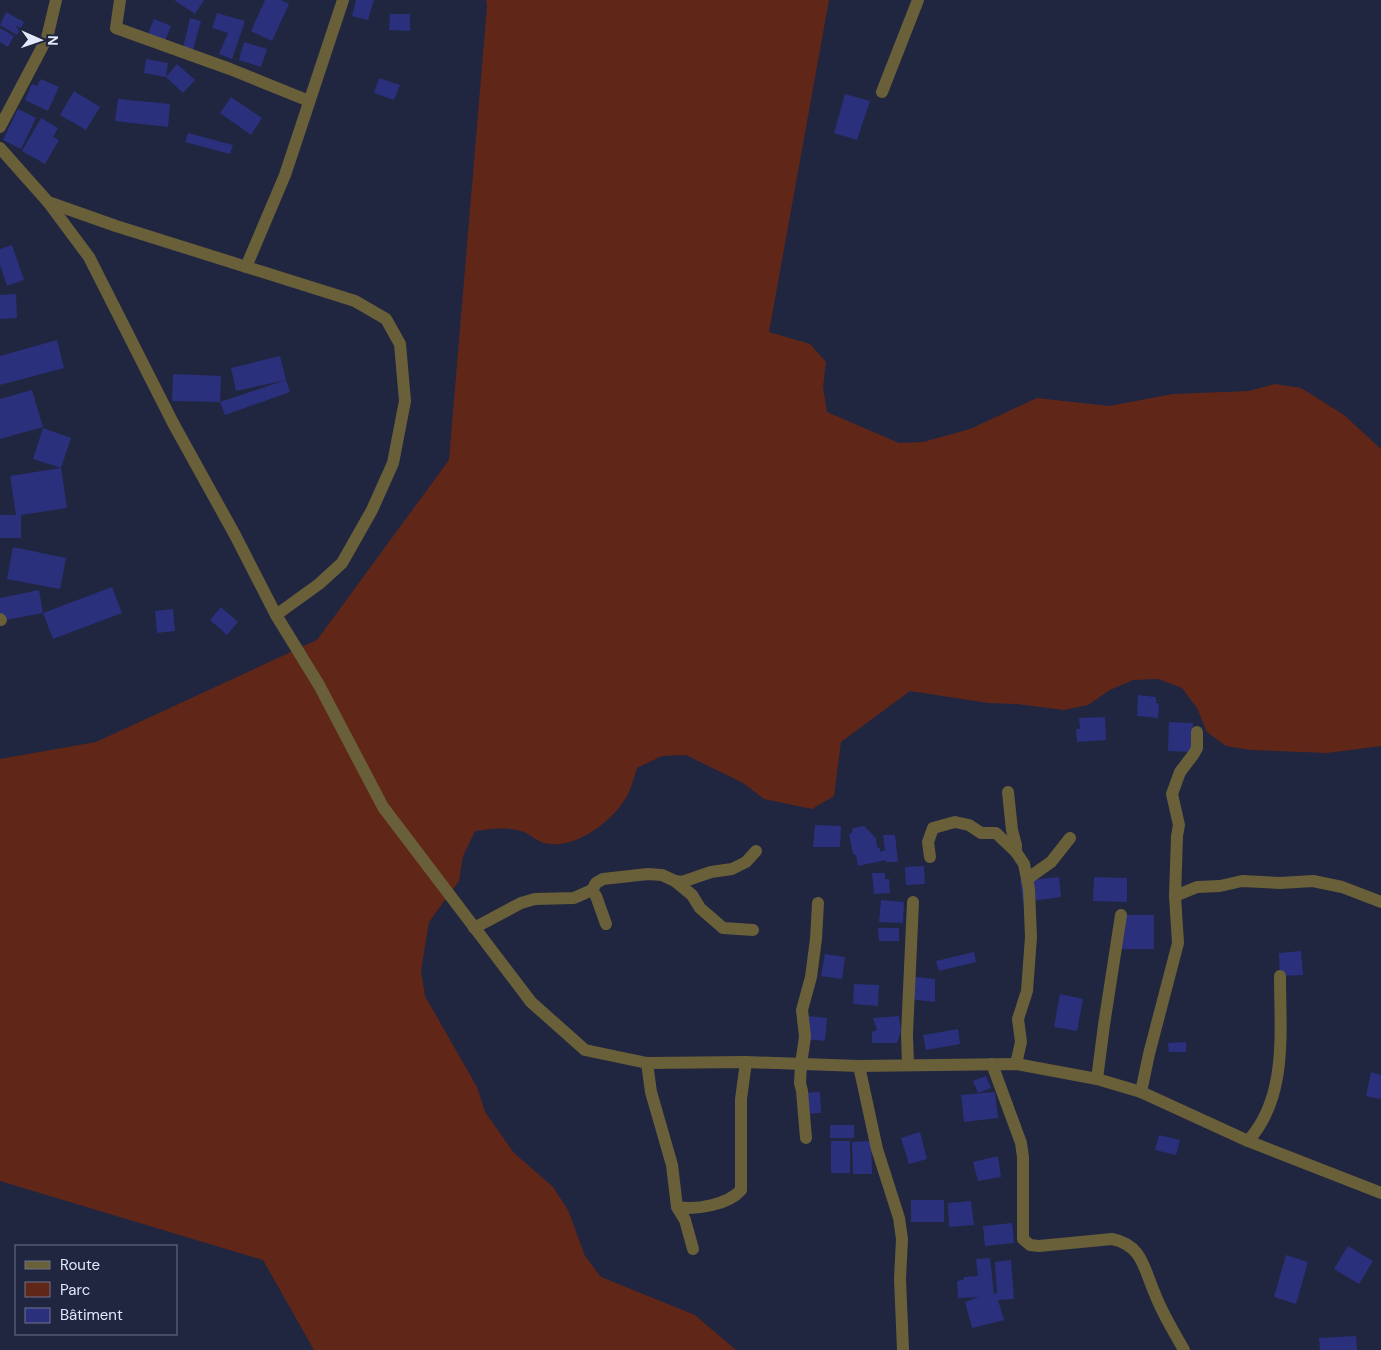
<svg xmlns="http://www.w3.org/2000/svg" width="1381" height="1350" viewBox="0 0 1381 1350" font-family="'DM Sans',sans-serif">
<rect width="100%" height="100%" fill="#202540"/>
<path fill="#602719" d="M486 0H829L769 332 810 344 826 362 823 387 827 412 899 443 923 442 970 429 1037 398 1109 406 1173 394 1249 391 1275 384 1301 388 1344 415 1381 449V746L1327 753 1251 750 1226 746 1207 732 1197 708 1182 688 1158 679 1133 680 1110 690 1088 705 1064 710 1017 704 988 703 910 691 841 742 834 796 812 809 764 799 743 783 686 755 662 756 637 768C634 777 632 786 628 794 615 820 575 851 544 843 537 841 531 835 524 832 509 826 490 829 475 831L463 856 459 881 429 922 421 971 425 996 477 1087 485 1112 514 1153 553 1187 568 1210 585 1256 601 1277 695 1315 736 1350H314L263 1260 0 1181V759L96 742 317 640 449 460 487 6Z"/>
<g fill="#2b307c">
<polygon points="174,0 204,0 195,14"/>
<polygon points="265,0 281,0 289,4 272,41 251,31"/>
<polygon points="356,0 374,0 368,20 352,16"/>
<polygon points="6,12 24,22 17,35 0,25"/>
<polygon points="217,13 245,21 232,59 219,54 228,33 212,28"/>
<polygon points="390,14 410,14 410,31 389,30"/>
<polygon points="190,18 201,21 193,50 183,48"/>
<polygon points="154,19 171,26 163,46 146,39"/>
<polygon points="0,28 14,36 8,47 0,42"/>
<polygon points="244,42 267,49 261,67 239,60"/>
<polygon points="146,59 168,63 166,77 144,73"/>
<polygon points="177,64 195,80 183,93 166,77"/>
<polygon points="379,78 400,85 394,100 374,93"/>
<polygon points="41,79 59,87 48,111 25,100 32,84 37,86"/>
<polygon points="74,91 100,107 86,130 60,115"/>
<polygon points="845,94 870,101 857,140 834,133"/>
<polygon points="231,97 262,118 251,135 220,113"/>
<polygon points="118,99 170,104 168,127 115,121"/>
<polygon points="18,109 36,118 21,149 3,140"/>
<polygon points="41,118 58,128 53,137 59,140 45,164 22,151"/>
<polygon points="188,133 233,145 230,154 185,142"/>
<polygon points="12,245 24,280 7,286 0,265 0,249"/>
<polygon points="16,294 17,318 0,319 0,295"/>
<polygon points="57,340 64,368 0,385 0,356"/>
<polygon points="280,356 286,380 236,391 231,368"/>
<polygon points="173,374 221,376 220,402 172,401"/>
<polygon points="286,380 290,392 225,415 220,402"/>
<polygon points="32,390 43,427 0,439 0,399"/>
<polygon points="43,428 71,438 61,468 33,459"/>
<polygon points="61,468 67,508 21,515 21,538 0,538 0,515 16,515 10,476"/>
<polygon points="13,547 66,558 60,589 7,579"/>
<polygon points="112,587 122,613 53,639 43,613"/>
<polygon points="39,590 43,613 0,621 0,598"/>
<polygon points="221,607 238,622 227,635 210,620"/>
<polygon points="173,609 175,631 157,633 155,611"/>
<polygon points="1138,695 1156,697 1156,703 1159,704 1158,718 1137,716"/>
<polygon points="1105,717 1106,740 1077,742 1076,729 1080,729 1079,718"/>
<polygon points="1169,722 1193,723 1192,752 1168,751"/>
<polygon points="815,825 841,826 840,847 813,847"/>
<polygon points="864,826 876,838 877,847 880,848 880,852 885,850 883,835 895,835 898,862 886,862 886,860 858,866 856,855 853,854 849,834 852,833 853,828"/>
<polygon points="924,866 925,884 906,885 905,867"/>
<polygon points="872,873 885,873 885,879 889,879 890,893 874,894"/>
<polygon points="1059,877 1061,897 1023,902 1020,881"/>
<polygon points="1094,877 1127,878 1127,902 1093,901"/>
<polygon points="881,900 904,902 903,923 879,922"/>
<rect x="1121" y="915" width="33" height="34"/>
<polygon points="878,928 899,928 899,941 879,941"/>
<polygon points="1301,951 1303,975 1280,976 1279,953"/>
<polygon points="974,952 976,962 939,971 936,961"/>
<polygon points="825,954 845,957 842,979 821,976"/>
<polygon points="906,976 935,979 935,1002 909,999"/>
<polygon points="854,984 879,985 878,1006 853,1004"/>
<polygon points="1060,994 1083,999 1077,1031 1054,1027"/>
<polygon points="807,1016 827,1018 825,1041 804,1039"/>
<polygon points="899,1016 901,1031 897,1043 872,1043 872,1032 877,1030 873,1018"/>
<polygon points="958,1029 960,1044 926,1050 923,1035"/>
<polygon points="1186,1042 1186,1052 1169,1052 1168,1043"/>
<polygon points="1371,1072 1381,1075 1381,1099 1366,1096"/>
<polygon points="986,1076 991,1088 978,1093 973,1081"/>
<polygon points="820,1092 821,1113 800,1114 798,1093"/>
<polygon points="995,1092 998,1118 964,1122 961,1095"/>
<rect x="830" y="1125" width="24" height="13"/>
<polygon points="920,1132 927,1159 909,1164 901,1138"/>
<polygon points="1159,1135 1180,1140 1176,1155 1155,1150"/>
<rect x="831" y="1141" width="19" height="32"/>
<polygon points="871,1141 872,1174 853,1174 852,1142"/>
<polygon points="998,1156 1001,1177 978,1181 973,1162"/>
<rect x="911" y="1200" width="33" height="22"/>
<polygon points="971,1201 974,1225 949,1227 948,1203"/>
<polygon points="1012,1223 1014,1243 985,1246 983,1226"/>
<polygon points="1348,1246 1373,1261 1359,1284 1334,1269"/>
<polygon points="1286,1255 1308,1262 1296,1304 1274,1297"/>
<polygon points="990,1258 994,1294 997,1293 995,1262 1011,1260 1014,1299 998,1300 1004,1320 972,1328 965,1302 979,1297 958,1298 957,1281 963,1280 964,1277 978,1276 976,1259"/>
<polygon points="1356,1336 1357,1350 1320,1350 1319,1338"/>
</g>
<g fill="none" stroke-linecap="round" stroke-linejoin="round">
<g stroke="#695f39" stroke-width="12">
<polyline points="120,0 116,28 230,69 309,101"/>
<polyline points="882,92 918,0"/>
<polyline points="0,127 47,38 56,0"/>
<polyline points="0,148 48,202 89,257 173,423 235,535 276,615 319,685 383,807 531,1002 585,1050 647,1063 746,1062 859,1066 1016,1064 1097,1079 1141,1092 1248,1141 1381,1193"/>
<polyline points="48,202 116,226 355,301 386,319 400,344 405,401 393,463 372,510 342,563 319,584 276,615"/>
<polyline points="246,267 285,175 343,0"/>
<polyline points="0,619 1,620"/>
<polyline points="1008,792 1012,830 1016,845 1016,852"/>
<polyline points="930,857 928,842 933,828 955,822 969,825 981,833 996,833 1016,852 1024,864 1029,889 1031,937 1027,991 1018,1019 1021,1042 1016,1064"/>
<polyline points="1027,879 1051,862 1070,838"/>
<polyline points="675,881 692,895 700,908 723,928 753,930"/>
<polyline points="592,890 596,896 606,924"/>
<polyline points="1175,896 1197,887 1220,886 1242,881 1280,883 1313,881 1342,887 1381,902"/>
<polyline points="474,928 521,903 535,899 574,898 592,890 596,883 603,879 648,874 662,875 675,881 682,882 711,872 732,869 746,862 756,851"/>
<polyline points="647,1063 651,1092 672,1165 677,1207 685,1220 693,1249"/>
<path d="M992 1064 1021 1143 1023 1157V1239L1030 1245 1039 1246 1112 1239C1143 1245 1144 1270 1155 1294 1162 1313 1174 1332 1184 1350"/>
<polyline points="908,1065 907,1034 913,902"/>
<polyline points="859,1066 877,1149 899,1218 902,1239 900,1279 903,1350"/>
<polyline points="1097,1079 1104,1025 1121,915"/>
<polyline points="1141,1092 1149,1054 1178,943 1175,896 1177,836 1179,825 1172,794 1180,772 1193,755 1197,748 1197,732"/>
<polyline points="806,1138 802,1091 800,1083 801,1064 805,1037 802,1010 811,977 816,939 818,903"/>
<path d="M1248 1141C1288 1097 1280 1032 1280 976"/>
<path d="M677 1207C696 1210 728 1205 741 1190V1099L746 1062"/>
</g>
</g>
<rect x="15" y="1245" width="162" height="90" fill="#202540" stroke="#6e738a"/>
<rect x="25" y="1261" width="25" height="8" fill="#695f39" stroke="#6e738a"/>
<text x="60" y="1270" font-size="15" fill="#e3e8fa">Route</text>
<rect x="25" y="1282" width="25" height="15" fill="#602719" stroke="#6e738a"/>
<text x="60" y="1295" font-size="15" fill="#e3e8fa">Parc</text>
<rect x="25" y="1308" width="25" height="15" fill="#2b307c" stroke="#6e738a"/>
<text x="60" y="1320" font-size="15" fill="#e3e8fa">Bâtiment</text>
<g transform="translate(40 40) rotate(92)" stroke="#202540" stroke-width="4" paint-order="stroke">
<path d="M0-4L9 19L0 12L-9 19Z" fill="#e3e8fa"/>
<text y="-8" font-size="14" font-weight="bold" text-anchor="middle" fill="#e3e8fa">N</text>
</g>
</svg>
